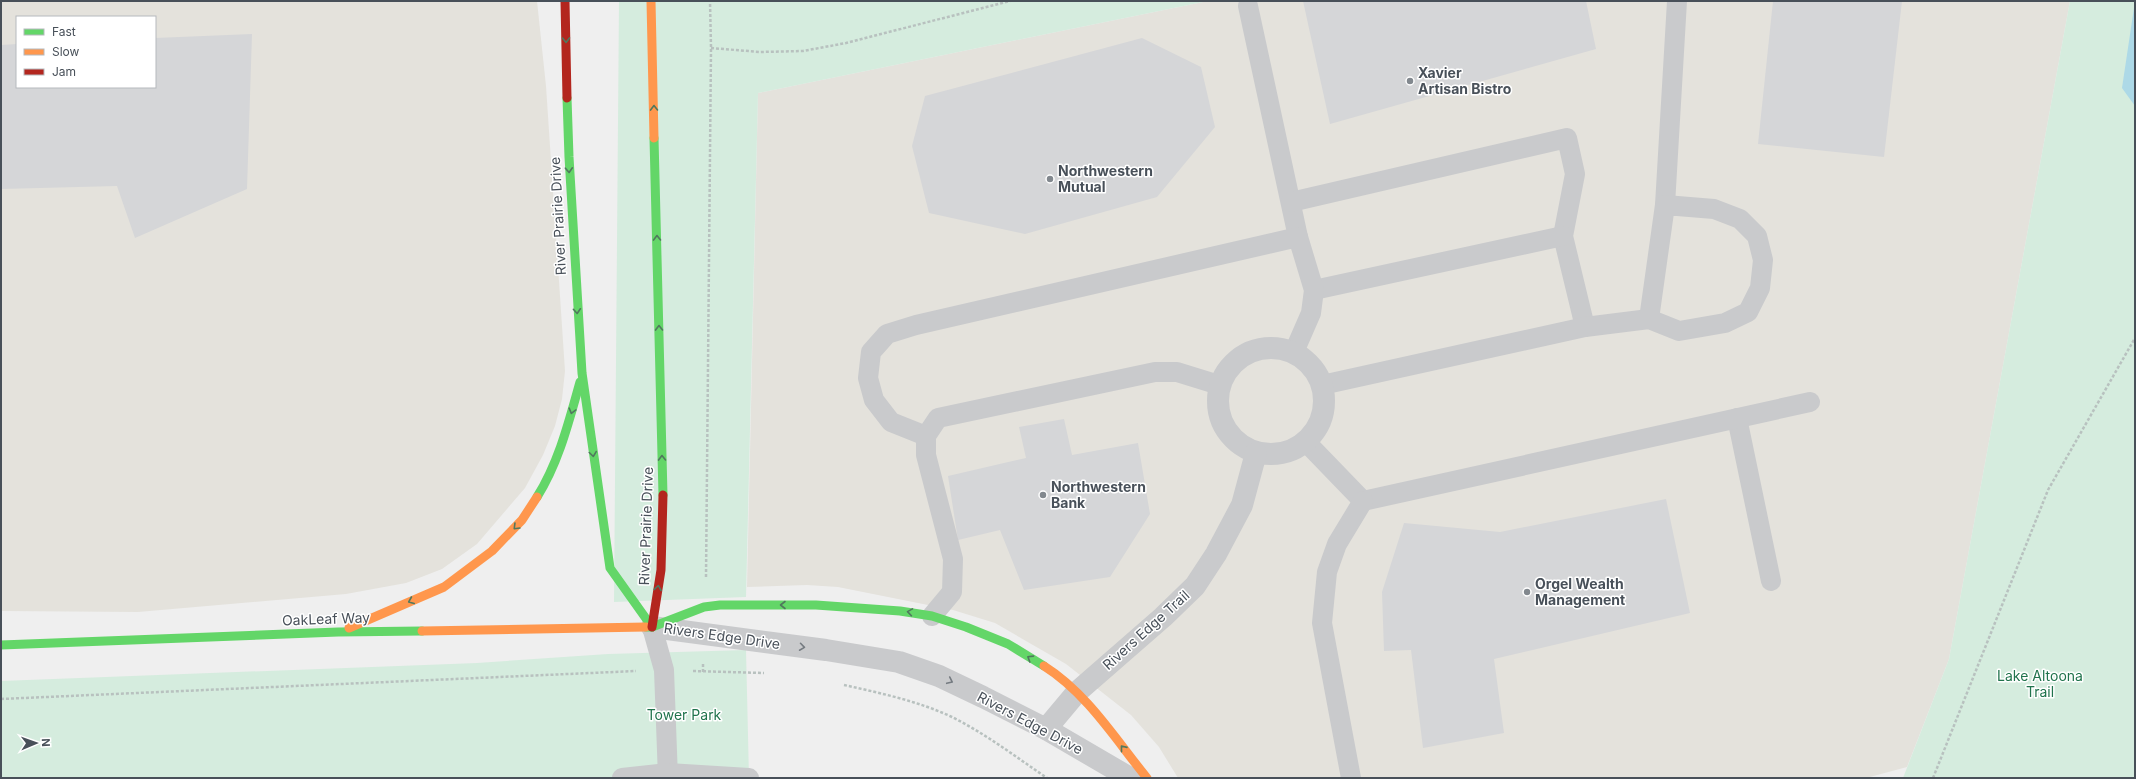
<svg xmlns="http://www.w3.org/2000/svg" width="2136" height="779" viewBox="0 0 2136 779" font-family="Inter,sans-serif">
<rect width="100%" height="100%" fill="#efefef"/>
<g fill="#e4e2dc" fill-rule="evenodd">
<path d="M1 1H537L546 86 565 371 562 399 555 426 543 455 525 488 477 544 442 569 406 583 346 594 138 612 1 611ZM17 17H155V87H17Z"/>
<polygon points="1208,1 2070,1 1949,659 1907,767 1866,778 1178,778 1159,747 1131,715 1066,664 995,623 953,610 838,587 807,585 747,587 758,93"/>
</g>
<g fill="#d5ecde">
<polygon points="619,1 1208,1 758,93 746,597 614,602"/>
<polygon points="2070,1 2135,1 2135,778 1903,778 1949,659"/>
<polygon points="746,650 749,778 1,778 1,681 477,663 608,654"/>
</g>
<polygon fill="#add9e7" points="2135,1 2135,106 2122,88"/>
<g fill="#d5d6d8">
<polygon points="1303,1 1586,1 1596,49 1330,124"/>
<polygon points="1773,1 1902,1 1884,157 1758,144"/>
<polygon points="252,34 247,189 135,238 117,186 1,189 1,45 17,44 17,87 155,87 155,38"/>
<polygon points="1142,38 1201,67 1215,127 1157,197 1025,234 929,213 912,146 925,96"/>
<polygon points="1064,419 1072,455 1138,443 1150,514 1110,577 1024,590 1000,530 958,540 948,476 1026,458 1019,427"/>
<polygon points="1666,499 1690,613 1494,659 1504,733 1423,748 1411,650 1384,651 1382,592 1404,523 1500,532"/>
</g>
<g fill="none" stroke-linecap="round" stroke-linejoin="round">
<g stroke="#b8c1bf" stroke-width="2.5" stroke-dasharray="3 2" stroke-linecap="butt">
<polyline points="711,48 760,52 803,51 846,43 1010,1"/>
<polyline points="706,577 711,48 710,1"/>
<polyline points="693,671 764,673"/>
<polyline points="703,672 703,662"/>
<path d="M844 685C880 693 918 701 952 717 986 734 1016 757 1047 778"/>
<polyline points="1,699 636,671"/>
<polyline points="1933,778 2048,490 2135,338"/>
</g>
<g stroke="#c9cacc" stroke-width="20">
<polyline points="1248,6 1298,237"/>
<polyline points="1291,202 1567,138 1575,174 1563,236 1585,327"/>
<polyline points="1665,205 1677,1"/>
<polyline points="1314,290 1563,236"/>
<polyline points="1322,385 1585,327 1649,319 1679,331 1725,323 1748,312 1760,288 1763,260 1757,236 1740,219 1714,209 1665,205 1649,319"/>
<polyline points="1737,418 1771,581"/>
<polyline points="926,436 891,422 874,400 868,378 871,352 887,334 916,325 1298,237 1314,290 1311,313 1294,352"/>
<polyline points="1306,442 1363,501 1810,402"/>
<polyline points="932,616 952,592 953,559 926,455 926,436 938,418 1155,372 1177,372 1219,385"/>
<polyline points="652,627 664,670 668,778"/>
<polyline points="622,778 668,773 749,778"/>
<polyline points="1351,778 1322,623 1327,572 1337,544 1363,501"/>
</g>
<g stroke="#c9cacc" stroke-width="22">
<circle cx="1271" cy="401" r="53"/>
<polyline points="652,627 826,650 899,662 939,676 983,697 1046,729 1130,778"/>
<polyline points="1046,729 1077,692 1163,617 1195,586 1216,554 1242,505 1256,453"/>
</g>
<g stroke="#63d668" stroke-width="9">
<polyline points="567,98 569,157 582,373 610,568 652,627"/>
<polyline points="654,138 663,495"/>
<path d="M537 497C559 462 569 421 580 382"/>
<polyline points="646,627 652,627 704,607 720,605 816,605 900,611 932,616 966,627 1008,644 1044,666"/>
<polyline points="1,645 338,632 422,631"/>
</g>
<g stroke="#ff974d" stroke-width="9">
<polyline points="651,1 654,138"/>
<polyline points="349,628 444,587 492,551 522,520 537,497"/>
<polyline points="422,631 646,627"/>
<path d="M1044 666C1087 693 1116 740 1147 778"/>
</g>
<g stroke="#b3261e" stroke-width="9">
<polyline points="565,1 567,98"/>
<polyline points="652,627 661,570 663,495"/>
</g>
</g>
<defs><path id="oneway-chevron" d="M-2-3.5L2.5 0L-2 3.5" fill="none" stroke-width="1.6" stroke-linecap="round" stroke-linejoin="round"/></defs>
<g stroke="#50785e">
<use href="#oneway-chevron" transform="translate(566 40) rotate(89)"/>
<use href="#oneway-chevron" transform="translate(654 108) rotate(-91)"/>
<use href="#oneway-chevron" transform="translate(569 170) rotate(87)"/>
<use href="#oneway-chevron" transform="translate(657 238) rotate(-91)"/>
<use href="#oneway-chevron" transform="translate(577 311) rotate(86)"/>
<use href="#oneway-chevron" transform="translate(659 328) rotate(-91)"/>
<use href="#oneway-chevron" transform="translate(572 411) rotate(105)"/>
<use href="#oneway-chevron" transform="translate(593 454) rotate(82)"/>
<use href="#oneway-chevron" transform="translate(662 458) rotate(-91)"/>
<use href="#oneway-chevron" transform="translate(516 527) rotate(135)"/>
<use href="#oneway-chevron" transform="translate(658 588) rotate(-81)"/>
<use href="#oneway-chevron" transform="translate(411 601) rotate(157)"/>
<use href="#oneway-chevron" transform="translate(783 605) rotate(180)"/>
<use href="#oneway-chevron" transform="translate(910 612) rotate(-171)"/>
<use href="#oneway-chevron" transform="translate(1030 658) rotate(-148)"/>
<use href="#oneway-chevron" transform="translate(1123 748) rotate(-129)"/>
</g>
<g stroke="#757b81">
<use href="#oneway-chevron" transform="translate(802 647) rotate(8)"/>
<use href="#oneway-chevron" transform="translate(950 681) rotate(25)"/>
</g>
<g fill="#82888e" stroke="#fff" stroke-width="1.5">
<circle cx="1410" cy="81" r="4"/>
<circle cx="1050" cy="179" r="4"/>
<circle cx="1043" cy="495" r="4"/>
<circle cx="1527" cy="592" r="4"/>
</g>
<g text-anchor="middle" stroke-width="3" stroke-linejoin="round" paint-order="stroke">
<g font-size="14" font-weight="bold" fill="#485059" stroke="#fff" text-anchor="start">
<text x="1418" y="78">Xavier<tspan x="1418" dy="16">Artisan Bistro</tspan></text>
<text x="1058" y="176">Northwestern<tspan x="1058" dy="16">Mutual</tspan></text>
<text x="1051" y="492">Northwestern<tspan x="1051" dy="16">Bank</tspan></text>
<text x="1535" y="589">Orgel Wealth<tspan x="1535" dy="16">Management</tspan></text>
</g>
<g font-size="14" fill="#485059" stroke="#fff">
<text transform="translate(558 216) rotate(-93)" y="5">River Prairie Drive</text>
<text transform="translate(646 526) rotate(-88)" y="5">River Prairie Drive</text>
<text transform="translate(326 619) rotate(-2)" y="5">OakLeaf Way</text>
<text transform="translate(1146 630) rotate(-42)" y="5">Rivers Edge Trail</text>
<text transform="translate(722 636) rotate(8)" y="5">Rivers Edge Drive</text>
<text transform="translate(1030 723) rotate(28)" y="5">Rivers Edge Drive</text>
</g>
<g font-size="14" fill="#20734c" stroke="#fff">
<text x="2040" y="681">Lake Altoona<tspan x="2040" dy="16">Trail</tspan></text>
<text x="684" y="720">Tower Park</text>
</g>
</g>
<rect width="2136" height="779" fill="none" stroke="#485059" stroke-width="4"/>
<rect x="16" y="16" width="140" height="72" fill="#ffffff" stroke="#b6b9bd"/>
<rect x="24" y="29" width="20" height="6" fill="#63d668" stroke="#b6b9bd"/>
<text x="52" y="36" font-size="12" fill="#485059">Fast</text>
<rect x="24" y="49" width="20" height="6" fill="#ff974d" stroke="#b6b9bd"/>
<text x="52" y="56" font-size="12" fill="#485059">Slow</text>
<rect x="24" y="69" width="20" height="6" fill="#b3261e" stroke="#b6b9bd"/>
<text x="52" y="76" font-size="12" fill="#485059">Jam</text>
<g transform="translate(36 743) rotate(88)" stroke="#ffffff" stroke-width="3" paint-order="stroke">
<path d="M0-3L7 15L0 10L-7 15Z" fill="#485059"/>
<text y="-6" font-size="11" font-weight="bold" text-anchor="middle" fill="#485059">N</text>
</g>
</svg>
